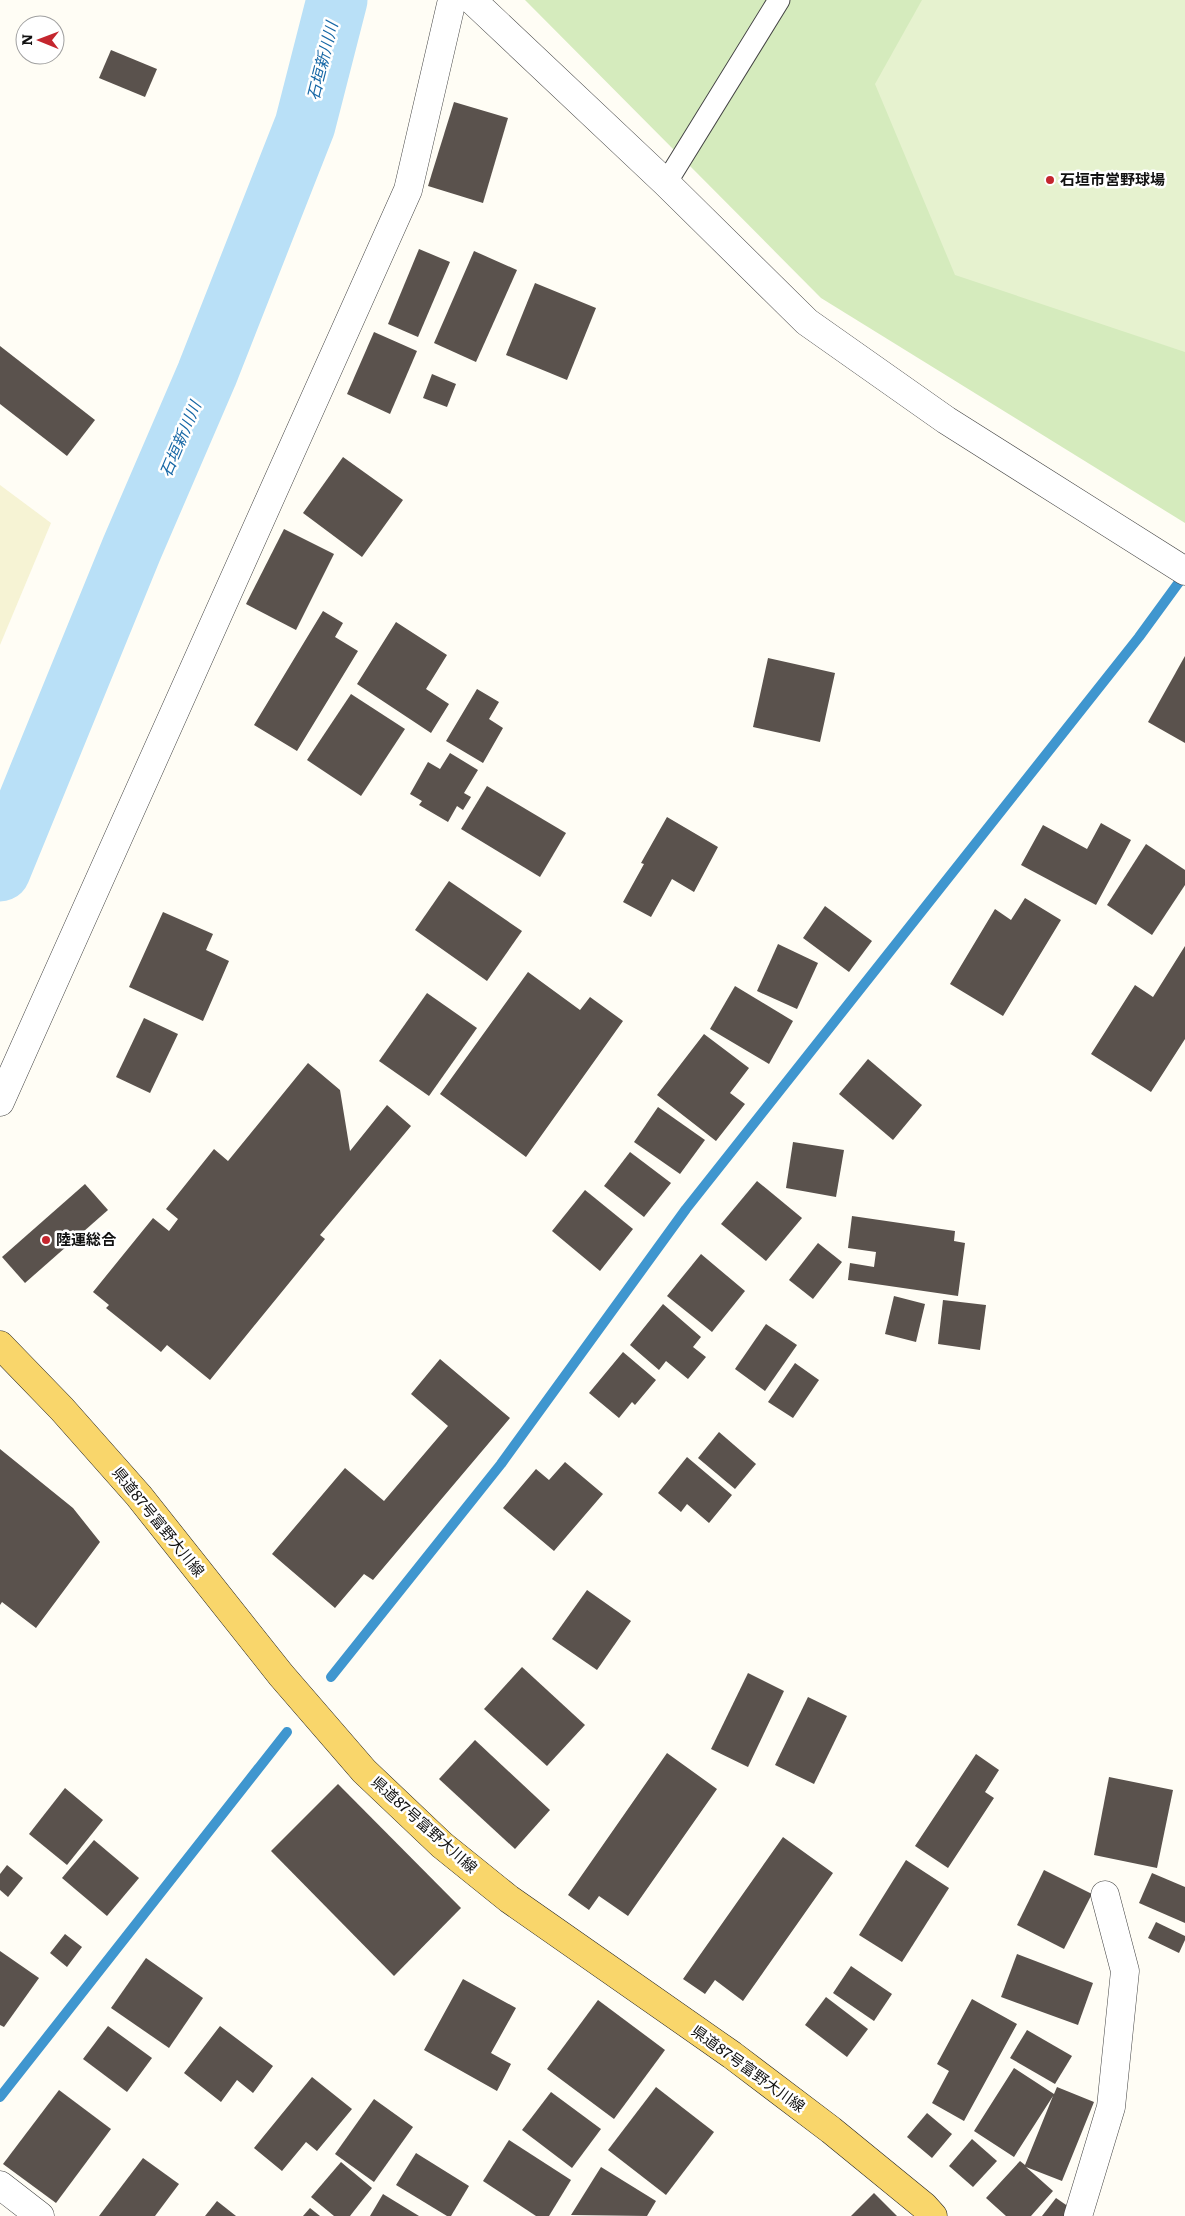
<svg xmlns="http://www.w3.org/2000/svg" width="1185" height="2216" viewBox="0 0 1185 2216" font-family="Literata,'Noto Sans JP',serif">
<rect width="100%" height="100%" fill="#fffdf5"/>
<polygon fill="#f6f3d4" points="0,485 51,523 0,645"/>
<polygon fill="#d5ebbd" points="525,0 1185,0 1185,523 821,298"/>
<polygon fill="#e6f2cf" points="922,0 1185,0 1185,352 955,275 875,84"/>
<g fill="none" stroke-linecap="round" stroke-linejoin="round">
<g stroke="#3f96cf" stroke-width="10">
<polyline points="331,1677 501,1464 686,1209 1139,637 1185,574"/>
<polyline points="0,2097 287,1732"/>
</g>
<polyline stroke="#b9e0f7" stroke-width="61" points="0,871 132,548 207,374 305,125 337,0"/>
</g>
<g fill="#5a524d">
<polygon points="111,50 157,69 145,97 99,78"/>
<polygon points="454,102 508,118 483,203 428,186"/>
<polygon points="419,249 450,262 418,337 388,324"/>
<polygon points="474,251 517,270 476,362 434,343"/>
<polygon points="535,283 596,308 567,380 506,355"/>
<polygon points="374,332 417,351 390,414 347,394"/>
<polygon points="0,346 95,420 67,456 0,404"/>
<polygon points="432,374 456,384 447,407 423,398"/>
<polygon points="343,457 403,500 362,557 303,513"/>
<polygon points="284,529 334,554 296,630 246,604"/>
<polygon points="323,611 343,623 335,637 358,651 297,751 254,725"/>
<polygon points="396,622 447,655 426,689 449,704 431,733 357,684"/>
<polygon points="1185,656 1185,743 1148,722"/>
<polygon points="768,658 835,673 820,742 753,727"/>
<polygon points="477,689 499,702 489,719 503,728 483,763 446,741"/>
<polygon points="351,694 405,729 361,796 307,760"/>
<polygon points="450,753 478,770 464,793 471,797 463,810 457,806 448,822 419,805 422,801 410,794 428,762 440,769"/>
<polygon points="487,786 566,833 540,877 461,829"/>
<polygon points="667,817 718,847 694,892 672,879 651,917 623,902 644,864 641,863"/>
<polygon points="1101,823 1131,840 1096,905 1021,865 1043,825 1087,849"/>
<polygon points="1146,844 1185,870 1185,885 1152,935 1107,905"/>
<polygon points="449,881 522,931 487,981 415,930"/>
<polygon points="1025,898 1061,920 1003,1016 950,984 995,909 1011,920"/>
<polygon points="825,906 872,941 849,972 803,938"/>
<polygon points="163,912 213,934 206,950 229,961 203,1021 129,987"/>
<polygon points="778,944 818,963 797,1009 757,991"/>
<polygon points="1185,946 1185,1039 1151,1092 1091,1054 1135,985 1153,997"/>
<polygon points="528,972 580,1010 590,997 623,1021 526,1157 440,1094"/>
<polygon points="735,986 793,1021 769,1064 710,1029"/>
<polygon points="427,993 477,1028 429,1096 379,1061"/>
<polygon points="144,1018 178,1034 150,1093 116,1077"/>
<polygon points="704,1034 749,1068 730,1093 745,1104 716,1141 657,1095"/>
<polygon points="868,1059 922,1105 893,1140 839,1094"/>
<polygon points="308,1063 340,1090 350,1151 387,1105 411,1126 320,1235 325,1239 210,1380 167,1345 161,1352 106,1308 109,1305 93,1292 153,1218 169,1231 178,1219 166,1209 214,1149 228,1161"/>
<polygon points="658,1107 705,1140 680,1174 634,1142"/>
<polygon points="793,1142 844,1150 836,1197 786,1188"/>
<polygon points="630,1152 671,1183 644,1217 604,1186"/>
<polygon points="757,1181 802,1218 766,1261 721,1224"/>
<polygon points="85,1184 108,1210 25,1283 2,1257"/>
<polygon points="585,1190 633,1229 600,1271 552,1231"/>
<polygon points="852,1216 955,1231 954,1241 965,1243 958,1296 848,1280 850,1263 874,1267 876,1252 848,1248"/>
<polygon points="818,1243 842,1262 813,1299 789,1280"/>
<polygon points="701,1254 745,1291 712,1332 667,1296"/>
<polygon points="894,1296 925,1304 916,1342 885,1334"/>
<polygon points="943,1300 986,1305 980,1350 938,1344"/>
<polygon points="663,1304 701,1337 693,1347 706,1357 688,1379 666,1361 659,1370 630,1345"/>
<polygon points="766,1324 797,1345 765,1391 735,1369"/>
<polygon points="623,1352 656,1380 635,1405 632,1402 619,1418 589,1393"/>
<polygon points="440,1359 510,1418 373,1580 364,1574 335,1608 272,1554 345,1468 384,1501 448,1426 411,1394"/>
<polygon points="795,1363 819,1380 793,1418 768,1402"/>
<polygon points="719,1432 756,1464 735,1489 698,1458"/>
<polygon points="0,1449 73,1508 100,1542 36,1628 2,1602 0,1605"/>
<polygon points="687,1457 732,1495 709,1523 687,1504 681,1512 658,1493"/>
<polygon points="565,1462 603,1494 554,1551 503,1508 536,1469 549,1480"/>
<polygon points="587,1590 631,1621 597,1670 552,1639"/>
<polygon points="522,1667 585,1725 547,1766 484,1709"/>
<polygon points="748,1673 784,1691 748,1767 711,1749"/>
<polygon points="808,1697 847,1716 814,1784 775,1765"/>
<polygon points="475,1740 550,1810 515,1849 439,1779"/>
<polygon points="667,1753 717,1789 628,1916 599,1896 589,1910 568,1895"/>
<polygon points="976,1754 999,1770 985,1792 994,1798 948,1868 915,1846"/>
<polygon points="1109,1777 1173,1790 1157,1868 1094,1855"/>
<polygon points="338,1784 461,1908 394,1976 271,1851"/>
<polygon points="65,1788 103,1820 67,1865 29,1834"/>
<polygon points="783,1837 833,1873 743,2001 715,1980 705,1994 683,1979"/>
<polygon points="94,1840 139,1878 107,1916 62,1878"/>
<polygon points="906,1860 949,1888 902,1962 859,1935"/>
<polygon points="7,1865 23,1878 8,1897 0,1890 0,1874"/>
<polygon points="1044,1870 1092,1894 1064,1949 1017,1925"/>
<polygon points="1152,1873 1185,1887 1185,1923 1139,1903"/>
<polygon points="1156,1922 1185,1936 1185,1940 1179,1953 1148,1938"/>
<polygon points="65,1934 82,1947 67,1967 50,1953"/>
<polygon points="0,1951 39,1978 4,2027 0,2025"/>
<polygon points="1017,1954 1093,1983 1078,2025 1001,1997"/>
<polygon points="146,1958 203,1998 169,2048 111,2008"/>
<polygon points="851,1966 892,1994 874,2021 833,1993"/>
<polygon points="463,1979 516,2008 491,2053 511,2064 497,2091 424,2050"/>
<polygon points="826,1997 868,2029 847,2057 805,2025"/>
<polygon points="972,1999 1017,2024 964,2121 932,2103 949,2071 937,2064"/>
<polygon points="598,2000 665,2050 614,2119 547,2069"/>
<polygon points="108,2026 152,2058 127,2092 83,2059"/>
<polygon points="220,2026 273,2066 253,2093 237,2080 221,2102 184,2073"/>
<polygon points="1027,2030 1072,2056 1055,2084 1010,2058"/>
<polygon points="1014,2068 1054,2094 1057,2087 1094,2102 1062,2181 1026,2167 1053,2191 1031,2216 1006,2216 986,2198 1020,2161 1025,2165 1053,2096 1014,2157 974,2131"/>
<polygon points="312,2077 352,2109 317,2151 306,2142 282,2171 254,2148"/>
<polygon points="656,2087 714,2132 666,2195 608,2150"/>
<polygon points="59,2090 111,2129 56,2203 3,2164"/>
<polygon points="551,2092 601,2129 572,2168 522,2130"/>
<polygon points="374,2099 413,2127 374,2182 335,2154"/>
<polygon points="927,2113 952,2134 932,2158 907,2137"/>
<polygon points="972,2139 997,2161 973,2187 949,2166"/>
<polygon points="509,2140 571,2180 549,2216 536,2216 483,2181"/>
<polygon points="416,2153 469,2186 451,2216 447,2216 396,2185"/>
<polygon points="143,2158 179,2184 155,2216 99,2216"/>
<polygon points="341,2162 372,2188 350,2216 334,2216 311,2197"/>
<polygon points="601,2167 656,2201 647,2216 571,2215"/>
<polygon points="874,2193 897,2216 851,2216"/>
<polygon points="383,2194 419,2216 370,2216"/>
<polygon points="1056,2198 1072,2209 1067,2216 1042,2216"/>
<polygon points="217,2201 236,2216 205,2216"/>
<polygon points="310,2208 320,2216 303,2216"/>
</g>
<g fill="none" stroke-linecap="round" stroke-linejoin="round">
<defs>
<polyline id="service" points="666,183 779,0"/>
<g id="minor">
<polyline points="0,2185 40,2216"/>
<polyline points="1078,2216 1111,2107 1125,1971 1105,1895"/>
</g>
<g id="tertiary">
<polyline points="472,0 666,183 807,322 946,420 1185,571"/>
<polyline points="0,1102 408,190 452,0"/>
</g>
<polyline id="primary" points="0,1345 62,1409 139,1496 281,1675 364,1771 442,1845 509,1899 732,2055 831,2130 924,2206 933,2216"/>
</defs>
<use href="#service" stroke="#444" stroke-width="23"/>
<use href="#minor" stroke="#444" stroke-width="29"/>
<use href="#tertiary" stroke="#444" stroke-width="29"/>
<use href="#primary" stroke="#222" stroke-width="29"/>
<use href="#service" stroke="#fff" stroke-width="21"/>
<use href="#minor" stroke="#fff" stroke-width="28"/>
<use href="#tertiary" stroke="#fff" stroke-width="28"/>
<use href="#primary" stroke="#f9d66b" stroke-width="28"/>
</g>
<g fill="#c4262e" stroke="#fff" stroke-width="2">
<circle cx="1050" cy="180" r="5"/>
<circle cx="46" cy="1240" r="5"/>
</g>
<g text-anchor="middle" stroke-width="5" stroke-linejoin="round" paint-order="stroke">
<g font-size="15" font-weight="bold" fill="#111" stroke="#fff" text-anchor="start">
<text x="1060" y="185">石垣市営野球場</text>
<text x="56" y="1245">陸運総合</text>
</g>
<g font-size="15" fill="#111" stroke="#fff">
<text transform="translate(158 1522) rotate(51)" y="5">県道87号富野大川線</text>
<text transform="translate(424 1825) rotate(42)" y="5">県道87号富野大川線</text>
<text transform="translate(748 2069) rotate(36)" y="5">県道87号富野大川線</text>
</g>
<g font-size="16" font-style="italic" fill="#1768a6" stroke="#fff">
<text transform="translate(322 61) rotate(-76)" y="6">石垣新川川</text>
<text transform="translate(180 439) rotate(-67)" y="6">石垣新川川</text>
</g>
</g>
<g transform="translate(40 40) rotate(271)"><circle r="24" fill="#ffffff" stroke="#a0a0a0"/>
<path d="M0-4L9 19L0 12L-9 19Z" fill="#c4262e"/>
<text y="-8" font-size="14" font-weight="bold" text-anchor="middle" fill="#111111">N</text>
</g>
</svg>
